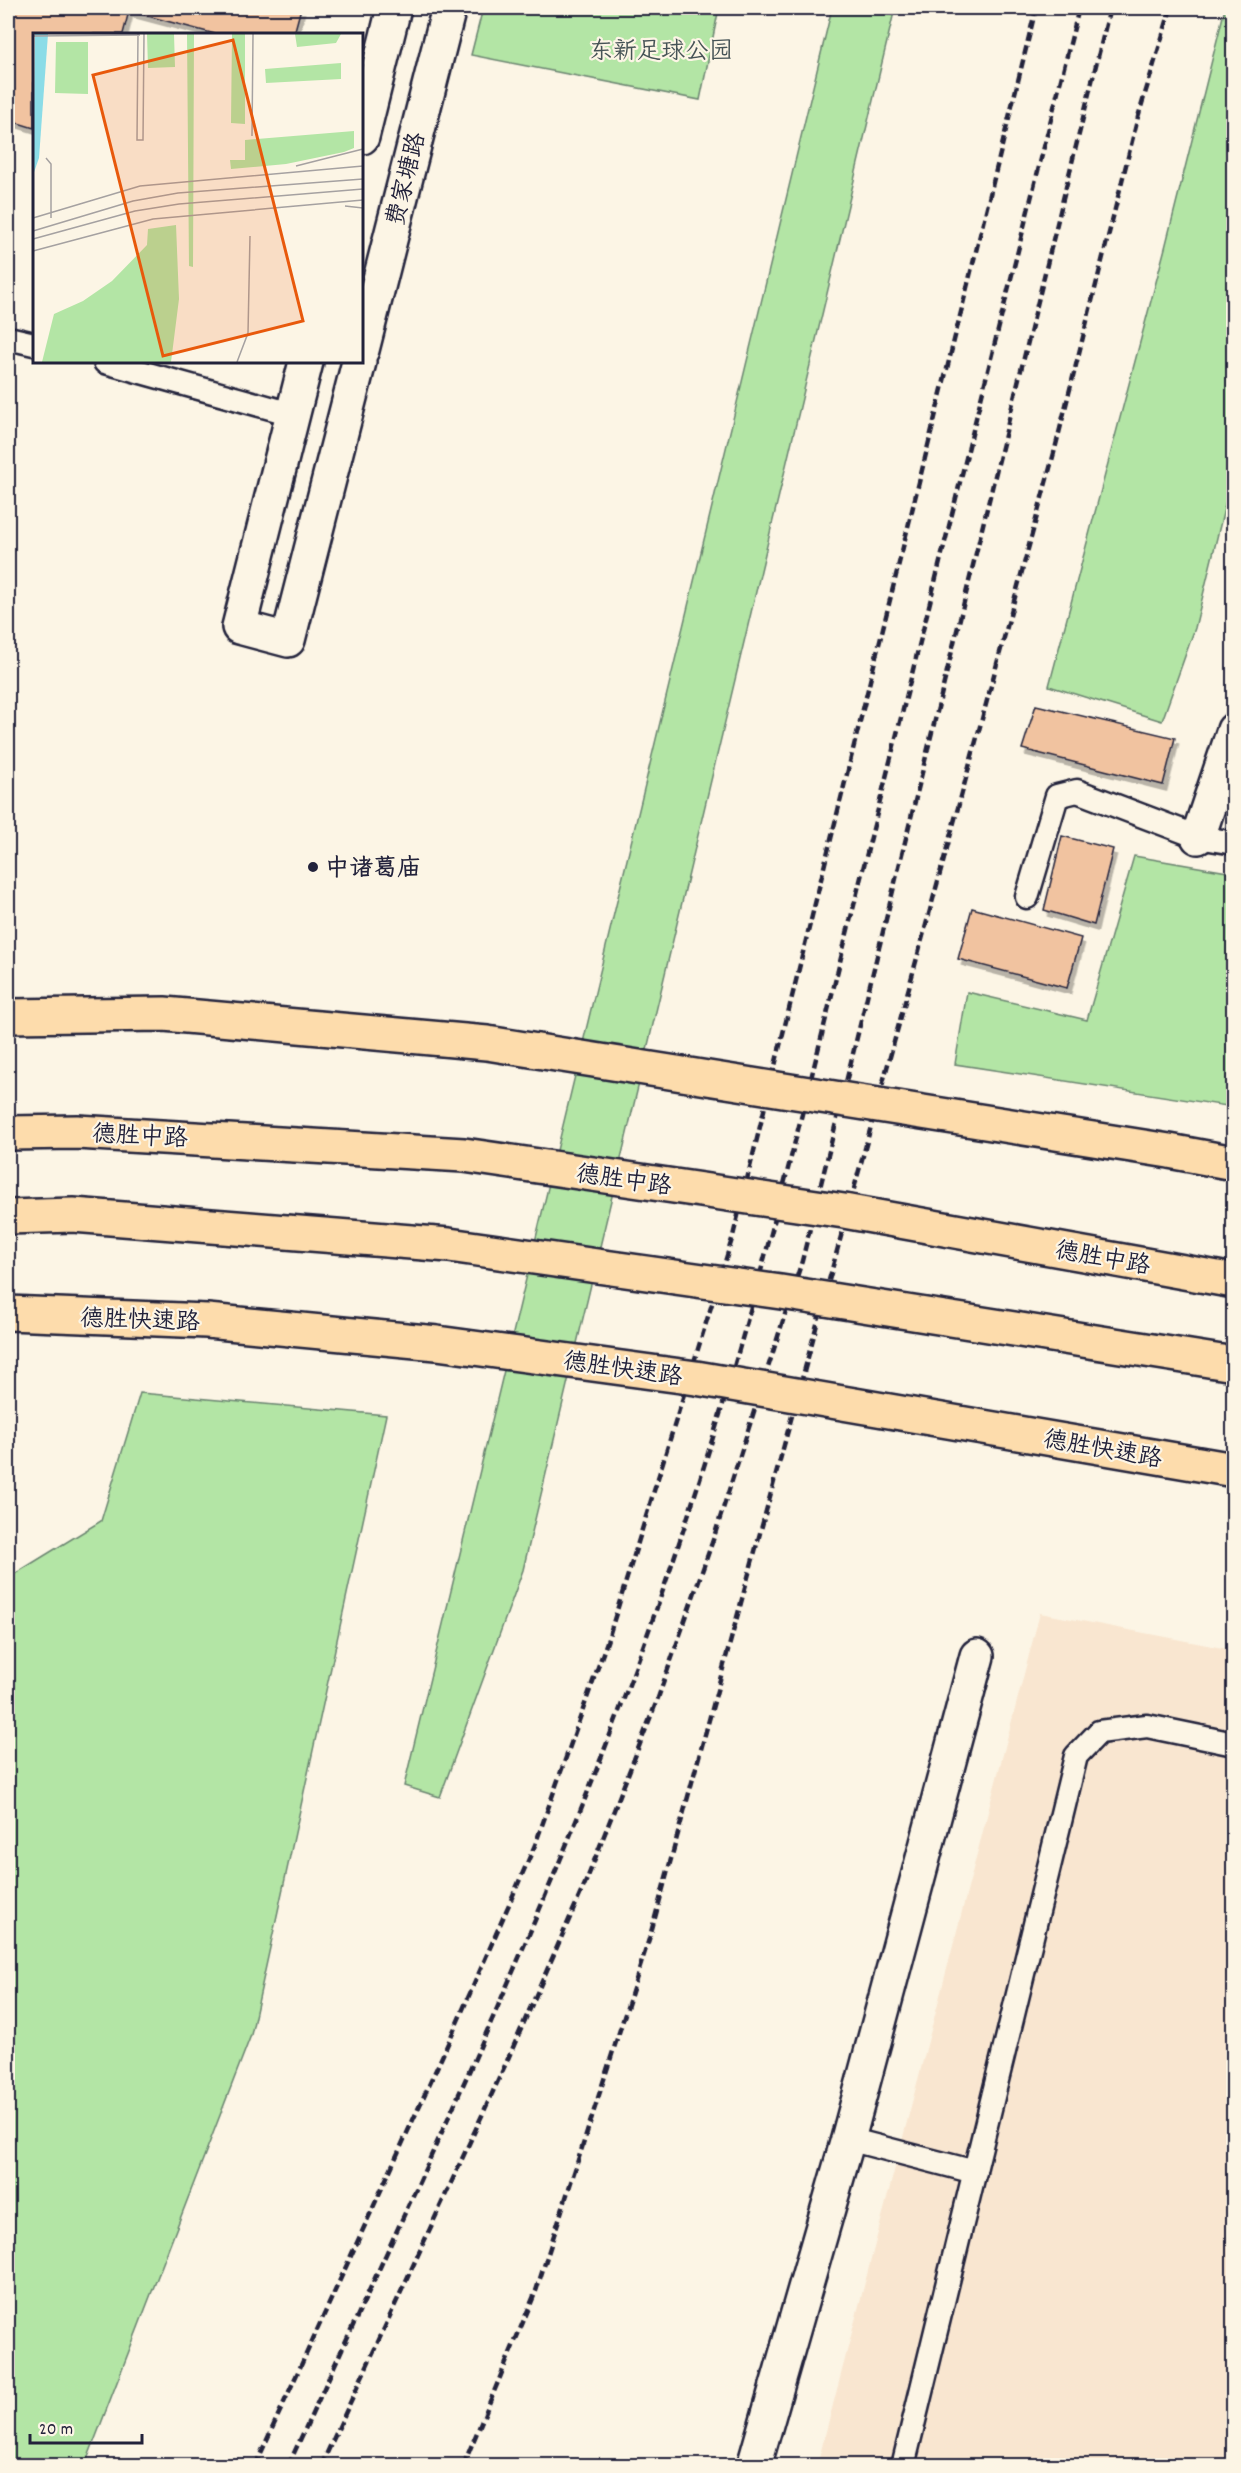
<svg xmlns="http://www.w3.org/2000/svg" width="1241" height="2473" viewBox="0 0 1241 2473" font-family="Dekko,'LXGW WenKai TC',sans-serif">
<defs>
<filter id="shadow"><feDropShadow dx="3.5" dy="6" stdDeviation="0" flood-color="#0004"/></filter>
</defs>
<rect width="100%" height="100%" fill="#fcf5e5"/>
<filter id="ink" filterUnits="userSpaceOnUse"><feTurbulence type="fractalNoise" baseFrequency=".0167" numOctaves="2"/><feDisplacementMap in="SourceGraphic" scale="12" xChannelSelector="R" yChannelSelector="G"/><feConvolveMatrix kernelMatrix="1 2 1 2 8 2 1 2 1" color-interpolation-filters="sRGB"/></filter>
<g filter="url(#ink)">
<polygon fill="#f9e6d0" points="1040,1613 1233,1650 1233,2465 817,2466"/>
<g fill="#b3e5a5" stroke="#6a8470" stroke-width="1.5">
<polygon points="483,8 719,8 700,100 471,55"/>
<polygon points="832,8 895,8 523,1570 440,1797 404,1786"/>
<polygon points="1225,8 1234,8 1233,472 1195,628 1162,721 1049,686 1165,248"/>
<polygon points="1134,856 1233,873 1233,1107 955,1064 967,992 1087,1020"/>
<polygon points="140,1393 386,1415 251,2035 85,2465 8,2465 8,1578 101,1521"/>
</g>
<g fill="#f1c3a0" stroke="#22223b" stroke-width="1.5" filter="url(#shadow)">
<polygon points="8,8 301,8 294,34 215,34 129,11 123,34 34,34 34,128 8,120"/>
<polygon points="1036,705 1175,738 1163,785 1022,749"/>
<polygon points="1062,836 1113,849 1094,925 1044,910"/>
<polygon points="972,908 1081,938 1067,988 958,959"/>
</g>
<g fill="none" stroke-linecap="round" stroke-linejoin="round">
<defs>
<g id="service">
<polyline points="8,338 34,344"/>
<polyline points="105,362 292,414"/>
<polyline points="1027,897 1057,796 1077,791 1198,837 1234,843"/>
<polyline points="848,2139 975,2172"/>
<polyline points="903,2466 1076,1756 1099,1732 1147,1726 1234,1744"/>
</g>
<g id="minor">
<polyline points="1198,837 1234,730"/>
<polyline points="754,2466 848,2139 977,1656"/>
</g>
<g id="tertiary">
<polyline points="362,137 394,8"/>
<polyline points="362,350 449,8"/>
<polyline points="306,362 239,627 288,640 359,362"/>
</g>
</defs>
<use href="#service" stroke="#22223b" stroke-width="27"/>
<use href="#minor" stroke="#22223b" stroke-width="38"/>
<use href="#tertiary" stroke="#22223b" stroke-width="38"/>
<use href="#service" stroke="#fcf5e5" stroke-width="22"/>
<use href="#minor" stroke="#fcf5e5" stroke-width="33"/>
<use href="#tertiary" stroke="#fcf5e5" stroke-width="33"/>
<g stroke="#22223b" stroke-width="4.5" stroke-dasharray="9 4.5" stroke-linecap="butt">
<polyline points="255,2466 450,2039 535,1845 609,1636 733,1236 1036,8"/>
<path d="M288 2466C430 2158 577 1853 683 1531 757 1309 810 1081 867 853 938 571 1008 289 1079 8"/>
<polyline points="321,2466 507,2061 587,1879 658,1698 714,1537 802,1261 1110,8"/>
<polyline points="463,2466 536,2291 650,1936 959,804 1054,453 1138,117 1171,8"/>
</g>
<defs>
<g id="primary-bridge">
<polyline points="8,1133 77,1132 464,1155 844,1211 1234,1281"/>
<polyline points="8,1217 73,1215 449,1245 781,1292 1234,1364"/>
</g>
<g id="trunk-bridge">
<polyline points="8,1016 164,1014 487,1043 1169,1151 1234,1163"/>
<polyline points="8,1313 207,1321 437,1343 696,1378 1234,1470"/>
</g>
</defs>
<use href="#primary-bridge" stroke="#22223b" stroke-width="38" stroke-linecap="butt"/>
<use href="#trunk-bridge" stroke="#22223b" stroke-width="38" stroke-linecap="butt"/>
<use href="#primary-bridge" stroke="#fddcac" stroke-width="33"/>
<use href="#trunk-bridge" stroke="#fddcac" stroke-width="33"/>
</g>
</g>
<circle fill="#22223b" stroke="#fcf5e5" stroke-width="2" cx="313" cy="867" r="6"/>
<g text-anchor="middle" stroke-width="4.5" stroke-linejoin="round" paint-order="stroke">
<g font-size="24" fill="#465356" stroke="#fcf5e5">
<text x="661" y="58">东新足球公园</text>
</g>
<g font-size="24" fill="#22223b" stroke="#fcf5e5">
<text transform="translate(405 179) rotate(-76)" y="8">费家塘路</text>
<text transform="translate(140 1135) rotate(3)" y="8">德胜中路</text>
<text transform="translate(624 1179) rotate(8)" y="8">德胜中路</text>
<text transform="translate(1103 1257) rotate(10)" y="8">德胜中路</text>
<text transform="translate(140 1319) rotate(2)" y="8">德胜快速路</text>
<text transform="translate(623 1368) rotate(8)" y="8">德胜快速路</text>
<text transform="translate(1103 1448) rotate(10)" y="8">德胜快速路</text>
</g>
<g font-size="24" font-weight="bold" fill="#22223b" stroke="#fcf5e5" text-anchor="start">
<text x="325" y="875">中诸葛庙</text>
</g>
</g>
<g transform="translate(33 33)">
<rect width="330" height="330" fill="#fcf5e5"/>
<path d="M114 1H141L142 34 115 35ZM154 1H161L160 234 156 233ZM199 1H212V91L198 90ZM262 1H308L303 10 264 14ZM23 9H55V61L22 60ZM308 30V46L233 50 232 36ZM321 98V115L311 119 253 131 198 136 197 127H212V107ZM143 192 146 266 138 329H9L21 281 50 268 79 248 114 212 115 196Z" fill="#b3e5a5"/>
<path d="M2 1H15L6 125 0 142Z" fill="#8bdce7"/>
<path fill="none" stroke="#a5a1a1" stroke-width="1.5" d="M105 1 104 107H110L111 1M0 3 107 2M219 103 220 1M13 125 18 131V185M263 133 330 116M312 173 330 175M0 185 107 153 330 133M0 198 100 168 145 160 330 146M0 206 102 178 146 171 330 156M0 218 120 186 330 167M204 329 215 300 217 203"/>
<path fill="#e8590c" fill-opacity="0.15" stroke="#e8590c" stroke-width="3" d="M200 7 270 288 130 323 60 42Z"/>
<rect width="330" height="330" fill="none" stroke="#22223b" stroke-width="3"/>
</g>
<rect width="1241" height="2473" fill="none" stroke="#fcf5e5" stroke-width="30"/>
<rect x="15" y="15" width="1211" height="2443" fill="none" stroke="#22223b" stroke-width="2" filter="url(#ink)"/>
<path d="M30 2434v9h112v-9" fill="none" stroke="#22223b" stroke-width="3"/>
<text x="39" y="2434" font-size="18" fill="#22223b" stroke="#fcf5e5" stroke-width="4.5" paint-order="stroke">20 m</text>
</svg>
